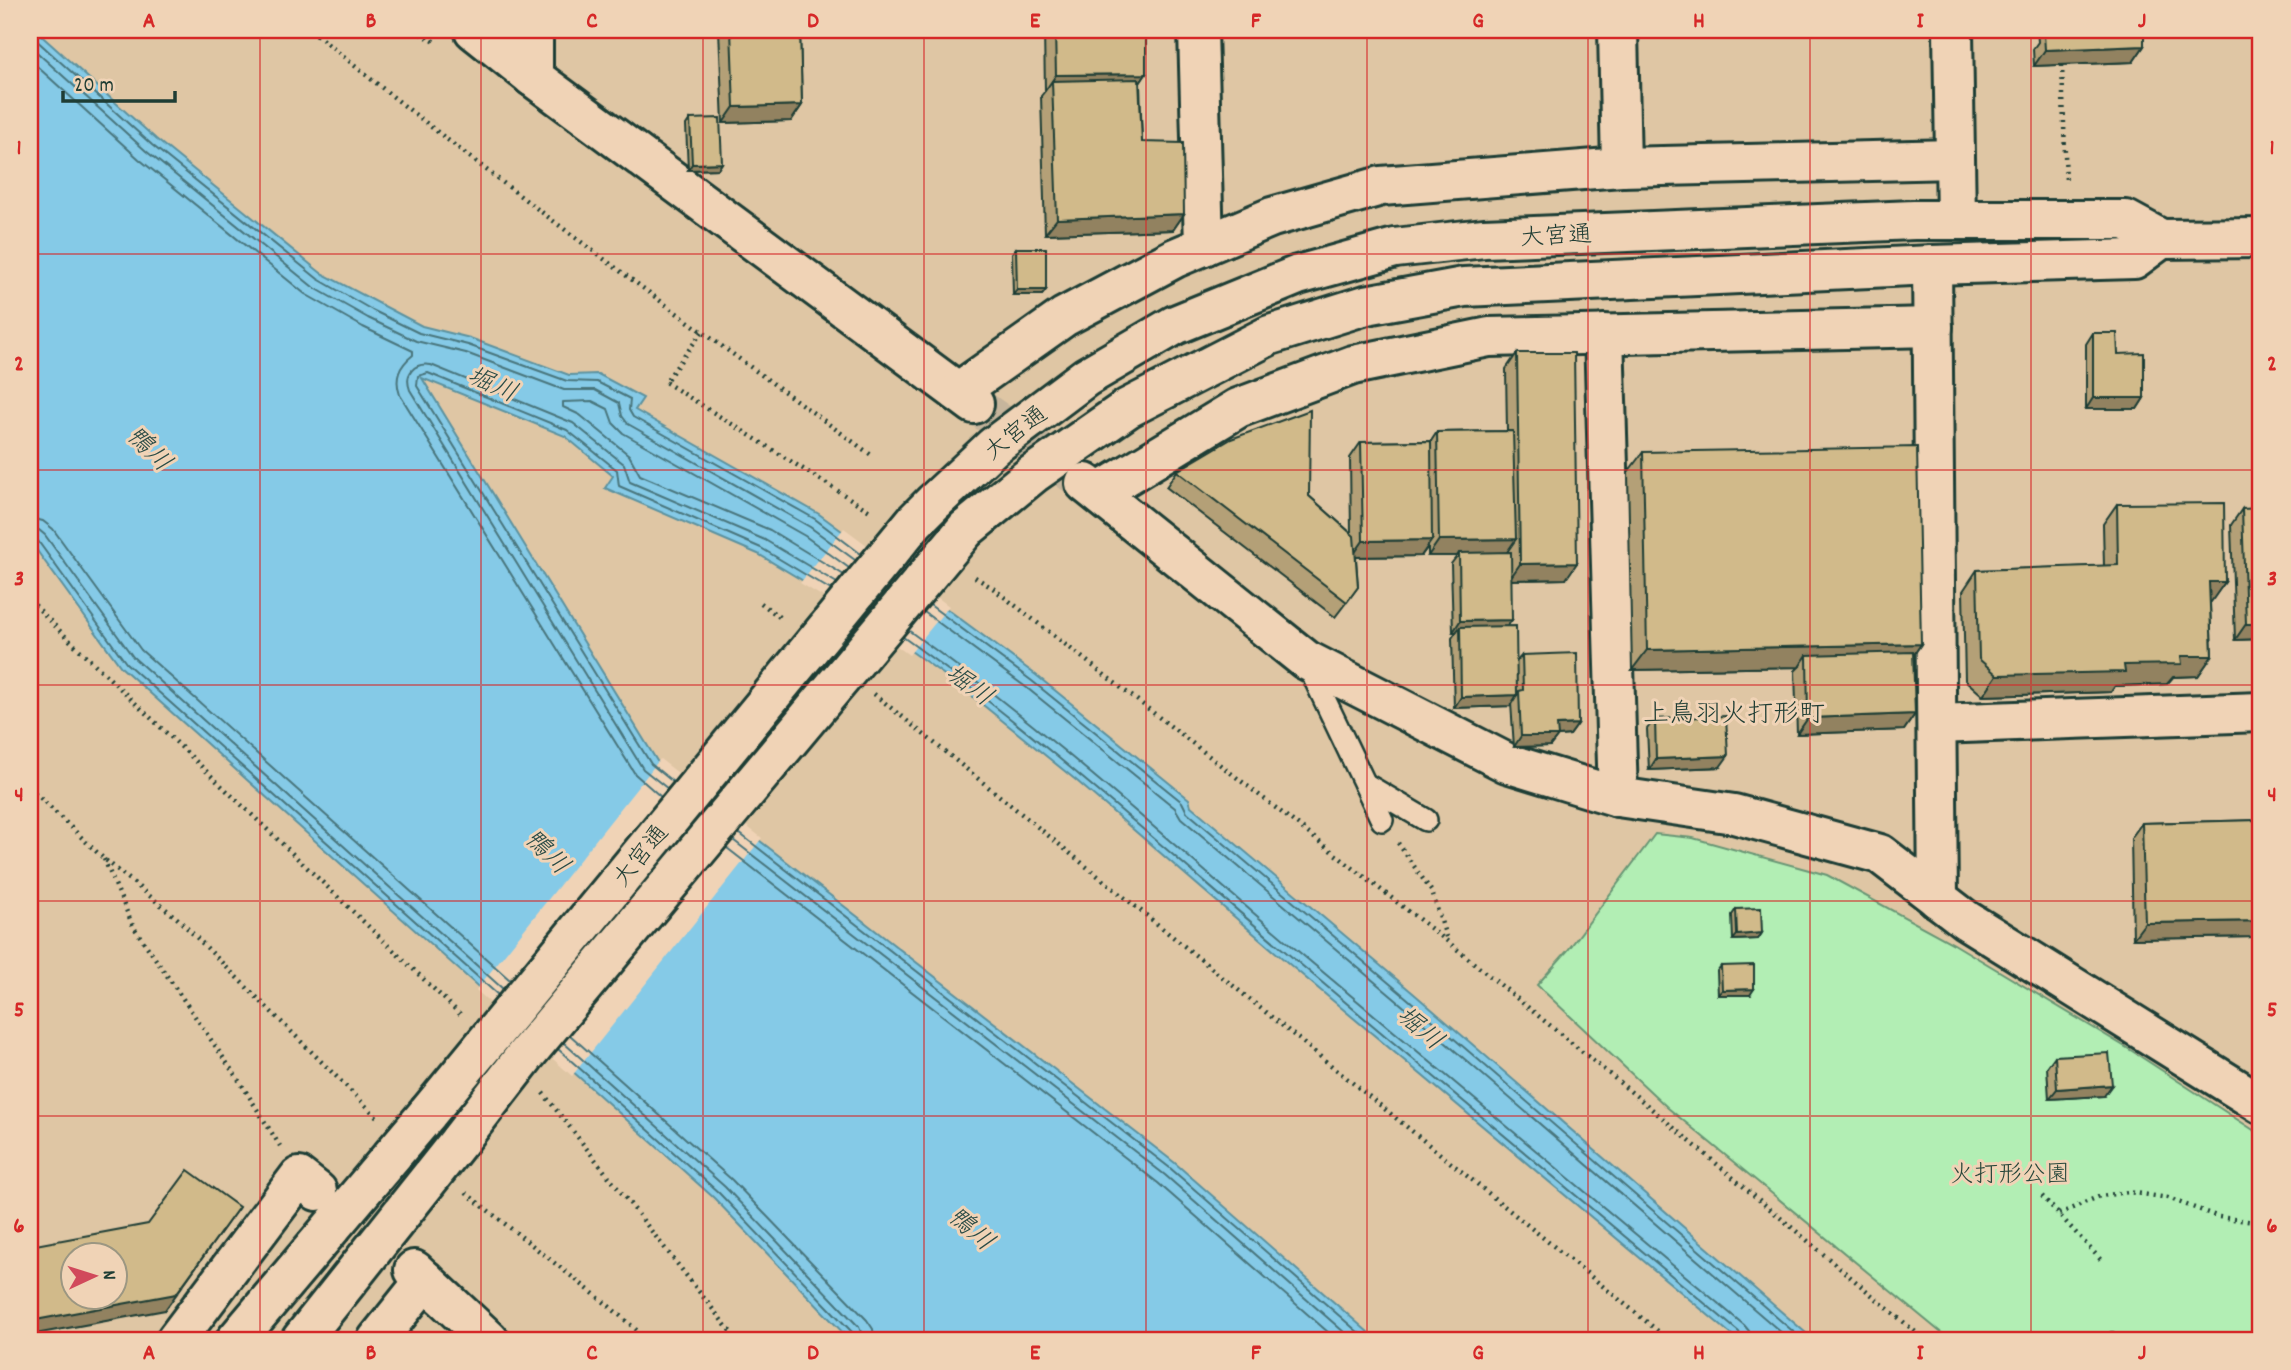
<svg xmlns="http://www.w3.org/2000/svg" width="2291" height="1370" viewBox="0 0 2291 1370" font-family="Dekko,'Klee One',sans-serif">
<rect width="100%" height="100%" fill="#f0d3b6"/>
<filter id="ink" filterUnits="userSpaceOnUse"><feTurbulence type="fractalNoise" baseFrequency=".0143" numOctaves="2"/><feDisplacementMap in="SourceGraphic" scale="14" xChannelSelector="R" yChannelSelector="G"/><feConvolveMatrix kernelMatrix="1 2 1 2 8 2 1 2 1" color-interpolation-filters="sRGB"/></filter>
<g filter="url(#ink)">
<path fill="#dfc6a4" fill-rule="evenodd" d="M30 30H2261V1340H30ZM74 1254H116V1296H74Z"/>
<polygon fill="#b2eeb4" stroke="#689674" stroke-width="2" points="1655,834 1693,838 1827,875 1954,944 2132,1051 2261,1135 2261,1340 1950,1340 1668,1108 1537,985 1568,950"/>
<polygon fill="#85cae7" stroke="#5c929f" stroke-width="2" points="30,30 35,30 156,139 321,273 422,326 470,338 569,375 598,374 643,398 635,410 819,514 1036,675 1189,799 1191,806 1413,993 1814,1340 1738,1340 1295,969 1077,781 957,684 862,616 758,554 605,488 613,476 565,436 422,378 657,761 1175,1163 1377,1340 850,1340 714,1198 121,667 30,541"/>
<g fill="#f0d3b6">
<polygon points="844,528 949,606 909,655 860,619 800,583"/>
<polygon points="660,759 762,838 572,1076 476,990"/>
</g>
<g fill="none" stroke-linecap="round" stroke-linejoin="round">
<g stroke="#48757c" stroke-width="2">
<polyline points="31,30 34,38 152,145 318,279 372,310 419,333 468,345 567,381 597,382 630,399 629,410 633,417 815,519 861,554"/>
<polyline points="30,46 146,151 313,287 368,318 416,341 466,353 564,390 595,390 619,403 622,416 628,424 810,527 855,560"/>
<path d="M30 60 139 159 305 294 363 327 413 351V355C399 366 394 378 400 395L635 774 661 797"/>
<polyline points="30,518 43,521 53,529 141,650 510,980"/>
<polyline points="30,529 39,530 45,535 133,657 503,989"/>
<polyline points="30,538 38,541 126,663 498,995"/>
<polyline points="844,575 770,530 640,475 629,455 580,415 563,407 563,402 592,401 608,409 613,423 623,433 805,536 849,568"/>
<polyline points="930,605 1032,681 1182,802 1187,812 1408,999 1803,1340"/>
<polyline points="924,612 1027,688 1175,808 1181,818 1402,1005 1790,1340"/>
<path d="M908 630C1048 730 1174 846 1305 957 1451 1080 1598 1202 1744 1325L1749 1331 1751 1340"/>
<path d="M903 637C1042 737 1169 853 1299 963 1445 1087 1593 1209 1739 1332L1742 1340"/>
<polyline points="673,782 651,764 417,386 418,376 428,373 567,430 617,470 619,486 761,548 831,590"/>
<path d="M668 789 643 769 410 390C404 374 414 362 431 365L573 423 624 464 630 482 765 540 837 583"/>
<polyline points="739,833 1170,1168 1367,1340"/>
<polyline points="733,840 1165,1175 1353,1340"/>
<polyline points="727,848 1158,1183 1337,1340"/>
<polyline points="570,1035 732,1180 867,1320 873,1329 874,1340"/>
<polyline points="564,1043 725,1187 859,1327 864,1340"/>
<polyline points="558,1049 719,1193 852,1332 855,1340"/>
</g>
<polyline stroke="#c6b59c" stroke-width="38" stroke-dasharray="38 19" stroke-linecap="butt" points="318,1192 414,1270"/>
<polyline stroke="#c6b59c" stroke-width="38" stroke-dasharray="38 19" stroke-linecap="butt" points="974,404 1078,478"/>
<defs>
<g id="lane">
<polyline points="1308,665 1382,820"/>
<polyline points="1365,784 1426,820"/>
</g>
<g id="street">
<polyline points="474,30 533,77"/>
<polyline points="1198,30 1204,246"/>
<polyline points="1618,30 1621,167"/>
<polyline points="1953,30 1956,220"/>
<polyline points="533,77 533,30"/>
<polyline points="1932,265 1938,899"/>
<polyline points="1604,334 1618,797"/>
<polyline points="414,1270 489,1340"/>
<polyline points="176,1340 299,1177 317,1191"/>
<polyline points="377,1340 425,1280"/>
</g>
<g id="secondary">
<polyline points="533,77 974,404"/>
<polyline points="958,392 1064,317 1175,258 1272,217 1381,186 1621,167 1954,159"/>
<polyline points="1085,483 1306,660 1507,763 1618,797 1734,814 1880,854 1966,920 2261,1104"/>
<polyline points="1098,493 1238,408 1353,365 1489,337 1933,327"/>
<polyline points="934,502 994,446 1086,377 1175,325 1298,275 1395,248 1484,238 1914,220 2126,220 2161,239 2261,238"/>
<polyline points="966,529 1033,474 1128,408 1270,335 1366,305 1464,287 1932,265 2134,259 2161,239"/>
<polyline points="1937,724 2261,712"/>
<polyline points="236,1340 428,1113"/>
<polyline points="301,1340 460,1140"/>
</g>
</defs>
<use href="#lane" stroke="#1f3d34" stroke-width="26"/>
<use href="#street" stroke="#1f3d34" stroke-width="44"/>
<use href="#secondary" stroke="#1f3d34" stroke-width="44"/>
<g stroke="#1f3d34" stroke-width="4.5" stroke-dasharray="2 5" stroke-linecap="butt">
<path d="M311 30C492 180 683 318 874 457"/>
<polyline points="414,30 437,43"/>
<polyline points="2062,65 2066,183"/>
<polyline points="702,332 665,382 873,513"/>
<polyline points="975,577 994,589 1447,941 1641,1100 1925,1340"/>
<polyline points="30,600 60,631 461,1015"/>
<polyline points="761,603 783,620"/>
<polyline points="874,694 1669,1340"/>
<polyline points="30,788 103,858 178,919 377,1117"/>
<polyline points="1398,843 1432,892 1447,940"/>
<polyline points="104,859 133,926 242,1085 280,1146"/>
<polyline points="543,1093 737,1340"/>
<polyline points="466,1193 609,1306 648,1340"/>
<polyline points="2042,1196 2101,1260"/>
<polyline points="2059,1214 2100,1196 2129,1192 2168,1198 2219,1217 2261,1223"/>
<polyline points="2113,1340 2113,1331"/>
</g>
<use href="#lane" stroke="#f0d3b6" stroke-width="21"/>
<use href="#street" stroke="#f0d3b6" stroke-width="38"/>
<use href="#secondary" stroke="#f0d3b6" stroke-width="38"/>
<defs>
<g id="secondary-bridge">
<polyline points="428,1113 915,521 934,502"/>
<polyline points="460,1140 525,1056 966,529"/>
</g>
</defs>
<use href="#secondary-bridge" stroke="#1f3d34" stroke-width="44" stroke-linecap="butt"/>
<use href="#secondary-bridge" stroke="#f0d3b6" stroke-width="38"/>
</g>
<g fill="#b4a077" stroke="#1f3d34" stroke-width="2">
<polygon points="719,30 800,30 802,105 791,121 723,123"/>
<polygon points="1044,30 1146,30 1146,74 1140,83 1142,142 1184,214 1173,230 1045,234 1041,96 1045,91"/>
<polygon points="2037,30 2144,30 2144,46 2133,62 2034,66 2033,49 2038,42"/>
<polygon points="690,119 722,163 718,169 688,170 686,125"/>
<polygon points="1016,248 1046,290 1042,295 1013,295 1012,253"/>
<polygon points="2093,333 2118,354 2144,398 2137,409 2086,409 2086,344"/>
<polygon points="1517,353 1566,579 1511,580 1508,626 1516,662 1522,655 1578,724 1570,735 1558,736 1550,746 1514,747 1511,703 1510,706 1454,708 1452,638 1456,632 1453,632 1451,564 1457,556 1428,556 1428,547 1421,556 1356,557 1358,587 1335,617 1166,487 1177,471 1309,496 1351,533 1350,458 1361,442 1431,441 1437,432 1507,431 1506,369"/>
<polygon points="2261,442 2261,500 2259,500 2258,446"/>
<polygon points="1643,452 1921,644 1913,656 1915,714 1904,730 1797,734 1795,671 1799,667 1632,670 1628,472"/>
<polygon points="2117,504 2225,582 2210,602 2212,656 2198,676 2173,677 2167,684 2115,686 2111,692 1983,696 1965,680 1963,591 1977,570 2104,566 2103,524"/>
<polygon points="2242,509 2261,639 2235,640 2231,525"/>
<polygon points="1655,719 1720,767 1649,770 1647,729"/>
<polygon points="2261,820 2261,930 2256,937 2133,939 2131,838 2142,823"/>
<polygon points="1736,909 1762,933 1758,939 1733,940 1732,915"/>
<polygon points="1721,966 1750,995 1718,995 1717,971"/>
<polygon points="2055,1056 2104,1096 2049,1099 2047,1067"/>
</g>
<g fill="#928261" stroke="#1f3d34" stroke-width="2">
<polygon points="2144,46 2133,62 2034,66 2045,50"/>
<polygon points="1146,74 1135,90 1052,81 1045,91 1056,75"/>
<polygon points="802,105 791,121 723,123 734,107"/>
<polygon points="722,163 718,169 688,170 692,164"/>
<polygon points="1184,214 1173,230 1045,234 1057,219"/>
<polygon points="1017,290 1046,290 1042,295 1013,295"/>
<polygon points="2093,398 2144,398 2137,409 2086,409"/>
<polygon points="1516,539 1505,555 1459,553 1457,556 1428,556 1439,540"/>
<polygon points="1432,540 1421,556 1352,557 1363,541"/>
<polygon points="1577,563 1566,579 1509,580 1520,564"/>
<polygon points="2209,582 2225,582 2211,602 2194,602"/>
<polygon points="1512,620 1504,631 1460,627 1456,632 1453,632 1460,621"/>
<polygon points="2246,624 2261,624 2261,639 2235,640"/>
<polygon points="1921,644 1907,665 1807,655 1799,667 1632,670 1647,650"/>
<polygon points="2181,656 2212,656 2198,676 2173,677 2167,684 2115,686 2111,692 1983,696 1997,675 2124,665"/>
<polygon points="1517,695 1510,706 1454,708 1461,697"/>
<polygon points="1915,714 1904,730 1797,734 1808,718"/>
<polygon points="1578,724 1570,735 1558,736 1550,746 1514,747 1521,736 1557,725"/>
<polygon points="1728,756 1720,767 1649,770 1656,759"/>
<polygon points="2261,921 2261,930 2256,937 2133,939 2145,923"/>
<polygon points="1762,933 1758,939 1733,940 1737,935"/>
<polygon points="1754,989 1750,995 1718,995 1722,990"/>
<polygon points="2112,1085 2104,1096 2049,1099 2057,1089"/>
<polygon points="239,1207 165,1310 30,1335 30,1321"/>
</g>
<g fill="#d1ba8a" stroke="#1f3d34" stroke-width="2" fill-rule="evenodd">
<polygon points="731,30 800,30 802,105 734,107"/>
<polygon points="1055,30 1146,30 1146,74 1056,75"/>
<polygon points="2049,30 2144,30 2144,46 2045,50 2044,33 2049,33"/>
<polygon points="1139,79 1142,142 1183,143 1184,214 1057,219 1052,81"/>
<polygon points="720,118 722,163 692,164 690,119"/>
<polygon points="1016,248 1046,248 1046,290 1017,290"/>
<polygon points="2093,333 2117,333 2118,354 2144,353 2144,398 2093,398"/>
<polygon points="1517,353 1574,353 1577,563 1520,564"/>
<polygon points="1310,410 1309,496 1354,536 1358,587 1347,602 1177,471 1231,439"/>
<polygon points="1513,431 1516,539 1439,540 1437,432"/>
<polygon points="1431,441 1432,540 1363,541 1361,442"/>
<polygon points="1917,447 1921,644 1647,650 1643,452"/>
<polygon points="2224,503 2225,582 2209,582 2212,656 2181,656 2182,664 2124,665 2125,672 1997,675 1979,659 1977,570 2118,565 2117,504"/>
<polygon points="2261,508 2261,624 2246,624 2242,509"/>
<polygon points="1511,552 1512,620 1460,621 1459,553"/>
<polygon points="1516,626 1517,695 1461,697 1460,627"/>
<polygon points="1913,652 1915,714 1808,718 1807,655"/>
<polygon points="1577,653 1578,724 1557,725 1558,736 1521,736 1519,691 1523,690 1522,655"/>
<polygon points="1726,716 1728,756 1656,759 1655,719"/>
<polygon points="2261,820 2261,921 2145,923 2142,823"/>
<polygon points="1761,908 1762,933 1737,935 1736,909"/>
<polygon points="1754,965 1754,989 1722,990 1721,966"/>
<polygon points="2109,1053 2112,1085 2057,1089 2055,1056"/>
<path d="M188 1170 239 1207 176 1294 30 1321V1246L148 1224ZM74 1255H116V1297H74Z"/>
</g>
</g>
<path fill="none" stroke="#d62828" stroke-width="2" stroke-opacity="0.55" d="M260 30V1340M481 30V1340M703 30V1340M924 30V1340M1146 30V1340M1367 30V1340M1588 30V1340M1810 30V1340M2031 30V1340M30 254H2261M30 470H2261M30 685H2261M30 901H2261M30 1116H2261"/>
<g text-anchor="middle" stroke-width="6" stroke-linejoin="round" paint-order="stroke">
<g font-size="24" fill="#1f3d34" stroke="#f0d3b6">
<text transform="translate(1556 235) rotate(-3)" y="8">大宮通</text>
<text transform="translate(1015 432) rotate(-38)" y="8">大宮通</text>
<text transform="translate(640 855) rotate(-51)" y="8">大宮通</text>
</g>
<g font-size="24" fill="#26463a" stroke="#f0d3b6">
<text x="2010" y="1181">火打形公園</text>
</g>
<g font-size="26" font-style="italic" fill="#294b46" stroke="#f0d3b6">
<text transform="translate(493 383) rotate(24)" y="9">堀川</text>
<text transform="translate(150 448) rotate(45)" y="9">鴨川</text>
<text transform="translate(970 684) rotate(36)" y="9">堀川</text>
<text transform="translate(548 851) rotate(45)" y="9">鴨川</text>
<text transform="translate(1421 1027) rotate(40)" y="9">堀川</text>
<text transform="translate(972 1228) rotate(41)" y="9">鴨川</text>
</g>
<g font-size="26" fill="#1f3d34" stroke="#f0d3b6">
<text x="1734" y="721">上鳥羽火打形町</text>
</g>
</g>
<rect width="2291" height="1370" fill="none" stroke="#f0d3b6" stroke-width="77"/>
<g transform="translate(94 1276) rotate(86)"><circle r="33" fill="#f0d3b6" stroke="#9c9782" stroke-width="2"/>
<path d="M0-5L12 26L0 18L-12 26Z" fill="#d1495b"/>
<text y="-10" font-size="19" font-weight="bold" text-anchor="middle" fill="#1f3d34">N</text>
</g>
<path d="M63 91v10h112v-10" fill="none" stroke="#1f3d34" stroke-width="3.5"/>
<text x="74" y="91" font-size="21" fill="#1f3d34" stroke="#f0d3b6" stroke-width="5" paint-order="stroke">20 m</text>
<rect x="38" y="38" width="2214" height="1294" fill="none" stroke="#d62828" stroke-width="2.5"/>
<g font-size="23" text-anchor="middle" font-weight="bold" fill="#d62828">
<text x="149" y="27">A</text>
<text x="371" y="27">B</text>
<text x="592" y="27">C</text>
<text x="813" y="27">D</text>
<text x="1035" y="27">E</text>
<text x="1256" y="27">F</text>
<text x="1478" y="27">G</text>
<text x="1699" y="27">H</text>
<text x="1920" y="27">I</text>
<text x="2142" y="27">J</text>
<text x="19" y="154">1</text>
<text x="2272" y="154">1</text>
<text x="19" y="370">2</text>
<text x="2272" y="370">2</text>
<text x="19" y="585">3</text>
<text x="2272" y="585">3</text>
<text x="19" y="801">4</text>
<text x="2272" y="801">4</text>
<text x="19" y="1016">5</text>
<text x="2272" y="1016">5</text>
<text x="19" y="1232">6</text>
<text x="2272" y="1232">6</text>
<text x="149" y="1359">A</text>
<text x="371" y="1359">B</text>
<text x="592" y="1359">C</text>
<text x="813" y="1359">D</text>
<text x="1035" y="1359">E</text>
<text x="1256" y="1359">F</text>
<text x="1478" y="1359">G</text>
<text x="1699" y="1359">H</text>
<text x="1920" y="1359">I</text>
<text x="2142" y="1359">J</text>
</g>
</svg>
